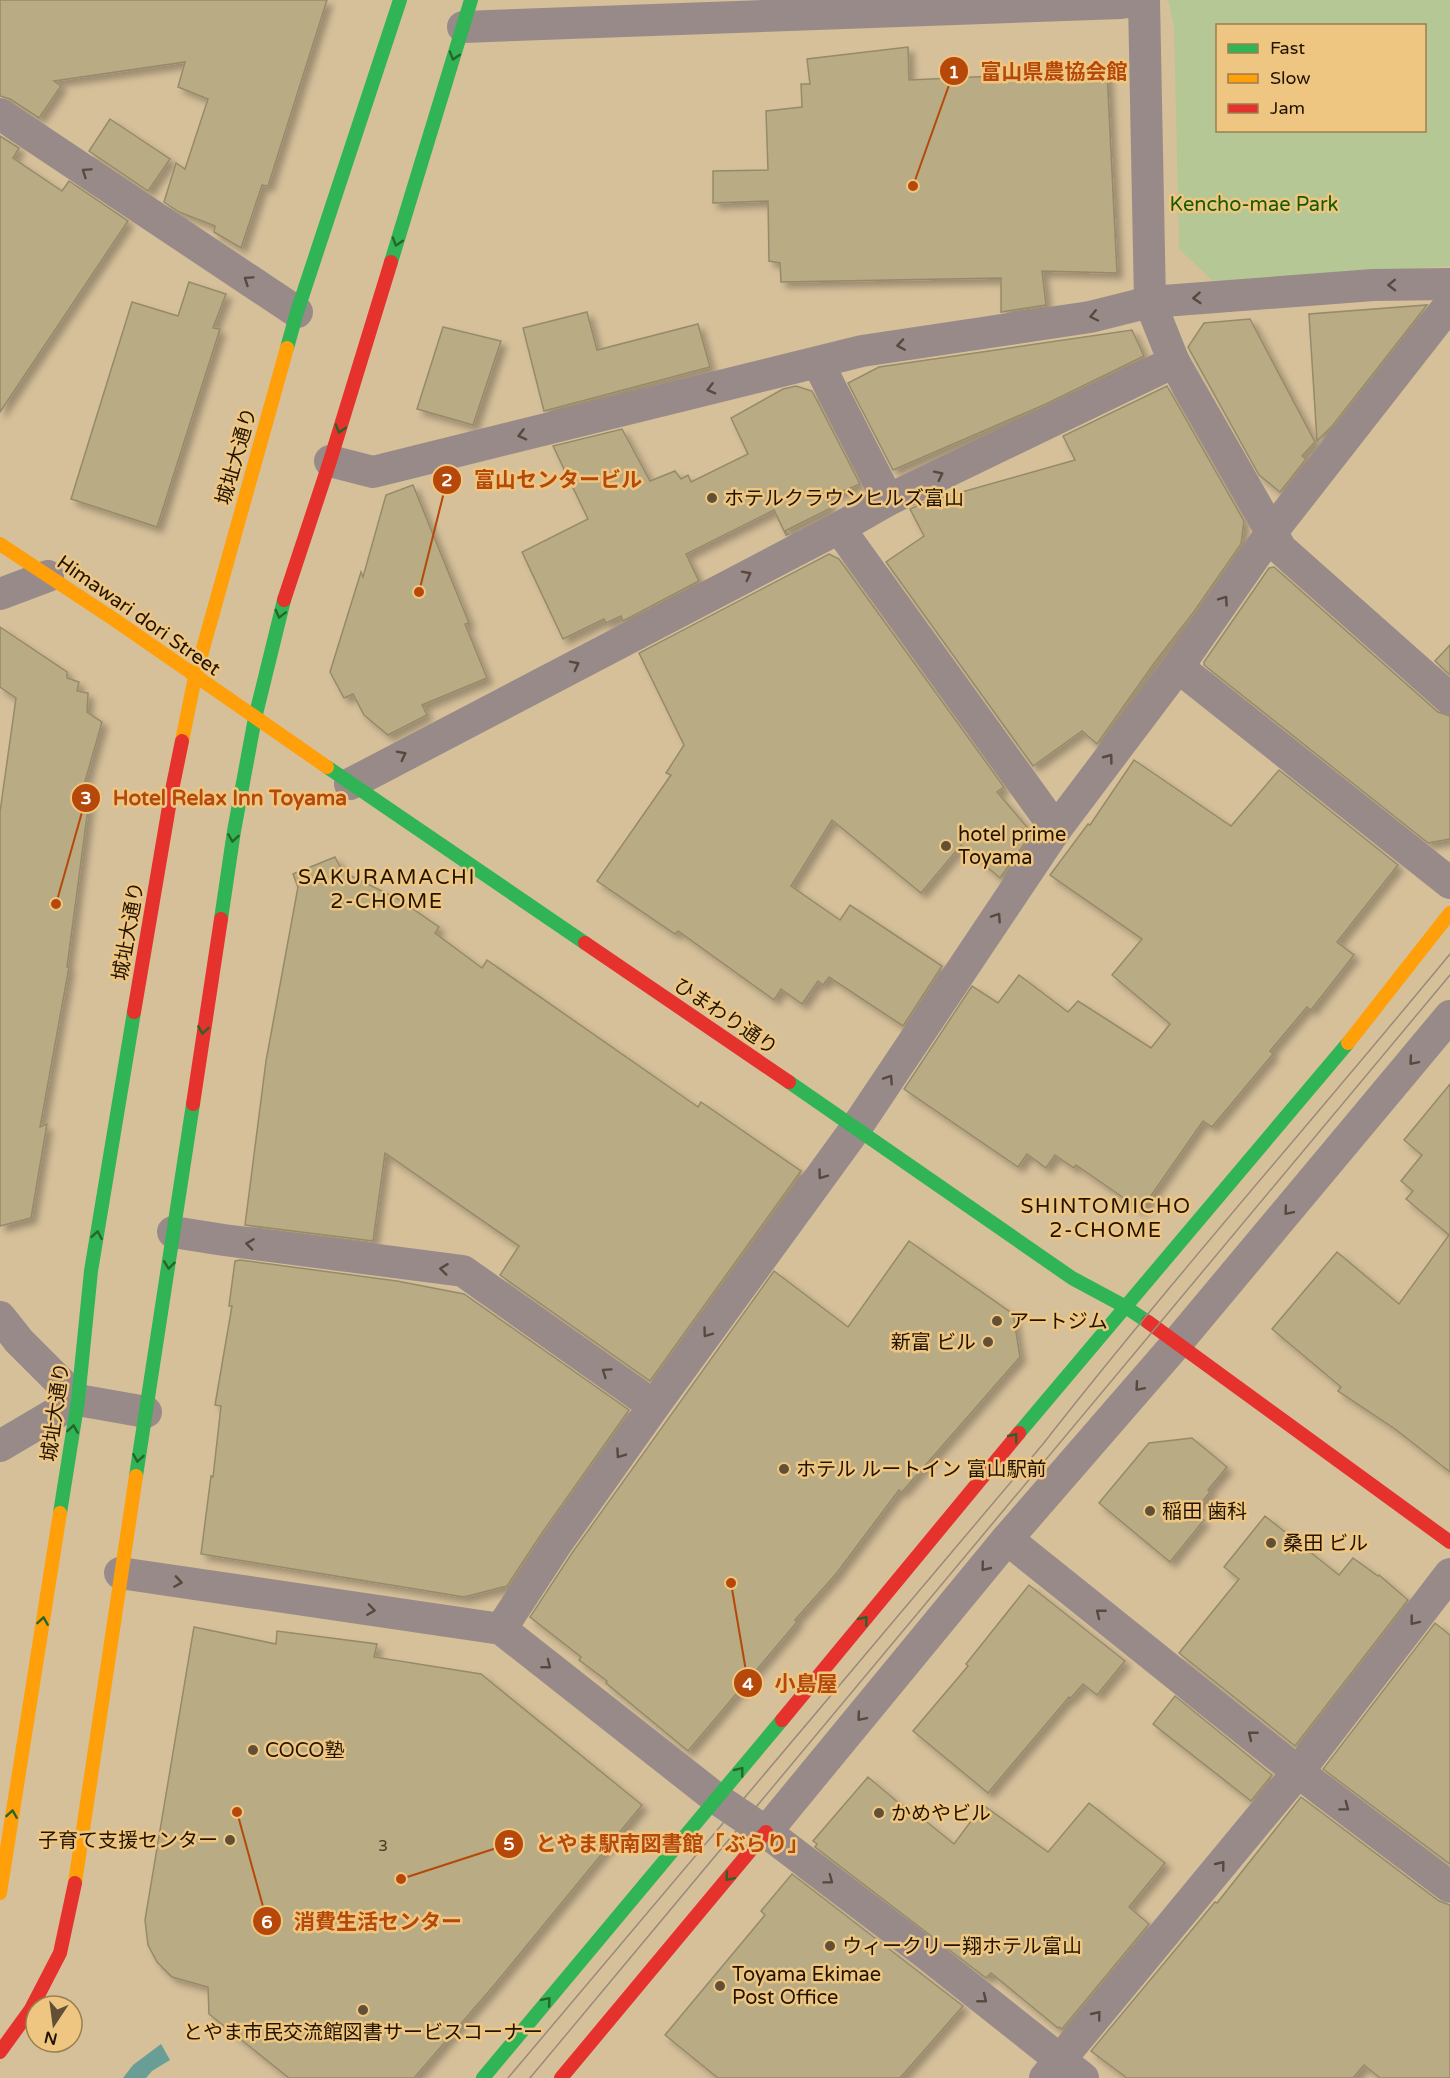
<svg xmlns="http://www.w3.org/2000/svg" width="1450" height="2078" viewBox="0 0 1450 2078" font-family="'Varela Round','Noto Sans JP',sans-serif">
<defs>
<filter id="shadow"><feDropShadow dx="5.5" dy="5.5" stdDeviation="3" flood-color="#0004"/></filter>
</defs>
<rect width="100%" height="100%" fill="#d6c09a"/>
<path fill="#b5c794" fill-rule="evenodd" d="M1168 0H1450V266L1213 281 1179 249 1174 26ZM1218 26H1424V130H1218Z"/>
<polygon fill="#689e95" points="161,2044 170,2060 152,2071 146,2078 123,2078 133,2065"/>
<g fill="#b9ab84" stroke="#968a6a" stroke-width="1.5" filter="url(#shadow)">
<polygon points="0,0 327,0 268,186 262,185 241,248 214,232 215,226 179,212 164,202 176,163 185,169 208,99 178,87 185,62 54,81 61,86 39,118 10,99 0,96"/>
<polygon points="908,47 909,80 1107,71 1117,273 1042,271 1046,305 1001,312 1001,278 781,282 780,263 769,261 768,201 713,203 713,171 768,170 766,111 802,107 801,84 810,84 807,59"/>
<polygon points="110,119 170,159 148,191 89,151"/>
<polygon points="0,136 19,148 13,158 62,191 69,181 128,221 0,412"/>
<polygon points="189,282 226,294 213,328 220,329 157,527 71,499 132,302 178,316"/>
<polygon points="1427,305 1333,425 1317,441 1309,314"/>
<polygon points="587,312 597,350 698,324 710,367 544,411 523,328"/>
<polygon points="1250,319 1315,442 1302,456 1306,459 1280,492 1259,475 1188,347 1204,323"/>
<polygon points="443,327 501,341 473,425 417,409"/>
<polygon points="1132,330 1144,356 1046,404 893,470 848,383 879,367"/>
<polygon points="796,386 812,391 860,484 827,498 831,508 785,531 789,534 786,535 774,510 686,554 699,581 623,621 621,616 606,623 604,619 563,639 522,552 588,519 553,446 622,429 650,481 675,471 681,479 688,475 691,482 748,454 731,418 783,389"/>
<polygon points="1167,386 1244,521 1241,544 1193,613 1155,662 1097,744 1082,731 1033,766 886,562 924,536 910,509 923,503 1075,460 1063,436"/>
<polygon points="413,485 469,623 465,624 487,678 422,705 427,715 388,735 364,715 353,694 344,698 330,672 361,572 363,577 386,495"/>
<polygon points="829,554 839,559 1004,787 997,792 1032,833 1000,878 961,845 921,893 832,820 791,886 840,920 850,905 942,966 903,1026 829,977 823,985 818,981 802,1004 781,989 774,1000 678,931 675,934 597,881 671,775 666,773 684,745 639,653"/>
<polygon points="1274,567 1438,712 1450,716 1450,839 1428,843 1204,665 1204,662 1269,568"/>
<polygon points="0,627 67,672 67,678 79,682 77,691 88,693 87,712 102,722 84,785 91,786 67,967 69,967 40,1127 47,1124 31,1218 0,1226 0,812 16,698 0,687"/>
<polygon points="1450,645 1450,675 1435,661"/>
<polygon points="1134,760 1231,826 1279,770 1398,865 1337,942 1354,955 1311,1010 1307,1007 1270,1051 1273,1054 1212,1127 1203,1121 1141,1210 1076,1165 1074,1168 1055,1155 1046,1168 1027,1154 1018,1167 904,1089 972,986 998,1003 1019,975 1068,1012 1078,1001 1151,1048 1170,1024 1112,975 1142,939 1050,875 1088,824 1090,825"/>
<polygon points="335,857 343,872 400,900 439,927 435,933 482,968 487,960 698,1107 701,1102 801,1171 650,1381 500,1275 519,1246 385,1153 373,1241 245,1225 266,1061 298,887 293,874"/>
<polygon points="1450,1084 1450,1472 1395,1429 1338,1391 1341,1387 1272,1329 1337,1252 1399,1304 1449,1235 1406,1199 1413,1191 1401,1181 1422,1155 1404,1140"/>
<polygon points="909,1241 1013,1314 1020,1357 902,1492 899,1490 836,1574 795,1620 797,1622 688,1751 606,1683 607,1681 579,1660 581,1657 530,1617 572,1553 774,1271 848,1327"/>
<polygon points="240,1260 397,1281 464,1294 629,1410 542,1533 507,1586 464,1597 201,1554 211,1476 213,1477 221,1406 215,1405 232,1306 229,1306 235,1261"/>
<polygon points="1192,1438 1227,1467 1208,1490 1210,1492 1194,1512 1204,1520 1170,1562 1099,1503 1149,1443"/>
<polygon points="1265,1516 1339,1575 1353,1558 1378,1576 1379,1575 1408,1600 1295,1746 1179,1653 1239,1579 1224,1567"/>
<polygon points="1029,1585 1125,1661 1097,1695 1083,1684 1070,1699 1069,1697 988,1793 913,1731 968,1666 966,1664"/>
<polygon points="1435,1623 1450,1635 1450,1864 1323,1769"/>
<polygon points="194,1627 276,1644 277,1631 377,1644 374,1657 481,1674 642,1805 496,1983 414,2078 289,2078 209,2014 208,1987 172,1977 157,1962 148,1945 145,1920"/>
<polygon points="1175,1696 1272,1775 1251,1801 1153,1724"/>
<polygon points="868,1777 920,1821 922,1818 954,1844 983,1805 1048,1852 1089,1803 1165,1863 1129,1907 1149,1924 1062,2029 1059,2027 1058,2028 991,1973 986,1978 815,1847 817,1844 813,1841"/>
<polygon points="1301,1797 1439,1901 1450,1905 1450,2078 1380,2078 1364,2065 1353,2078 1127,2078 1091,2051 1215,1902 1217,1903"/>
<polygon points="792,1874 963,2006 900,2078 718,2078 665,2035 765,1915 761,1911"/>
</g>
<g fill="none" stroke-linecap="round" stroke-linejoin="round">
<g stroke="#988a89" stroke-width="32">
<polyline points="1144,0 1150,302 1174,362 1281,549 1450,699"/>
<polyline points="463,27 1121,3 1143,0"/>
<polyline points="0,114 297,312"/>
<polyline points="818,363 888,500"/>
<polyline points="330,461 373,472 862,351 1090,317 1150,302 1373,285 1450,284"/>
<polyline points="839,528 1056,829"/>
<polyline points="0,594 48,576"/>
<polyline points="1178,667 1450,883"/>
<polyline points="350,784 839,528 888,500 1174,362"/>
<polyline points="173,1232 224,1240 463,1271 654,1406"/>
<polyline points="0,1317 19,1341 78,1400 146,1412"/>
<polyline points="0,1446 78,1400"/>
<polyline points="1007,1539 1298,1772 1450,1887"/>
<polyline points="120,1573 501,1629 717,1799 766,1832 928,1955 1083,2078"/>
<polyline points="501,1629 557,1543 654,1406 856,1128 1056,829 1178,667 1271,533 1450,304"/>
<polyline points="766,1832 1007,1539 1177,1343 1450,1016"/>
<polyline points="1045,2078 1298,1772 1450,1574"/>
</g>
<g stroke="#30b455" stroke-width="14">
<polyline points="391,262 471,0"/>
<polyline points="287,348 297,312 400,0"/>
<polyline points="327,767 585,943"/>
<polyline points="221,919 234,831 255,718 284,600"/>
<polyline points="789,1082 1072,1278 1124,1306 1148,1322"/>
<polyline points="1019,1433 1348,1043"/>
<polyline points="136,1476 193,1104"/>
<polyline points="60,1513 78,1400 91,1271 134,1012"/>
<polyline points="483,2078 782,1720"/>
</g>
<g stroke="#ff9f0a" stroke-width="14">
<polyline points="0,544 115,620 327,767"/>
<polyline points="182,741 195,677 287,348"/>
<polyline points="1348,1043 1450,913"/>
<polyline points="75,1883 136,1476"/>
<polyline points="0,1893 60,1513"/>
</g>
<g stroke="#e5322d" stroke-width="14">
<polyline points="284,600 330,461 391,262"/>
<polyline points="585,943 789,1082"/>
<polyline points="134,1012 171,795 182,741"/>
<polyline points="193,1104 221,919"/>
<polyline points="1148,1322 1450,1542"/>
<polyline points="782,1720 1019,1433"/>
<polyline points="0,2052 31,2009 60,1953 75,1883"/>
<polyline points="561,2078 766,1832"/>
</g>
<g stroke="#9a8a7b" stroke-width="1.5">
<path d="M508 2078 1043 1444C1174 1277 1315 1118 1450 954"/>
<polyline points="530,2078 1450,975"/>
</g>
</g>
<defs><path id="oneway-chevron" d="M-2-3.5L2.5 0L-2 3.5" fill="none" stroke-width="1.6" stroke-linecap="round" stroke-linejoin="round" transform="scale(1.5)"/></defs>
<g stroke="#29642a">
<use href="#oneway-chevron" transform="translate(454 56) rotate(107)"/>
<use href="#oneway-chevron" transform="translate(397 242) rotate(107)"/>
<use href="#oneway-chevron" transform="translate(340 429) rotate(107)"/>
<use href="#oneway-chevron" transform="translate(280 614) rotate(104)"/>
<use href="#oneway-chevron" transform="translate(233 838) rotate(99)"/>
<use href="#oneway-chevron" transform="translate(203 1030) rotate(99)"/>
<use href="#oneway-chevron" transform="translate(97 1235) rotate(-80)"/>
<use href="#oneway-chevron" transform="translate(169 1265) rotate(97)"/>
<use href="#oneway-chevron" transform="translate(73 1429) rotate(-81)"/>
<use href="#oneway-chevron" transform="translate(1014 1437) rotate(-51)"/>
<use href="#oneway-chevron" transform="translate(138 1458) rotate(99)"/>
<use href="#oneway-chevron" transform="translate(864 1620) rotate(-51)"/>
<use href="#oneway-chevron" transform="translate(43 1621) rotate(-81)"/>
<use href="#oneway-chevron" transform="translate(740 1771) rotate(-51)"/>
<use href="#oneway-chevron" transform="translate(12 1814) rotate(-81)"/>
<use href="#oneway-chevron" transform="translate(729 1877) rotate(130)"/>
<use href="#oneway-chevron" transform="translate(547 2001) rotate(-50)"/>
</g>
<g stroke="#57493e">
<use href="#oneway-chevron" transform="translate(86 172) rotate(-146)"/>
<use href="#oneway-chevron" transform="translate(248 280) rotate(-146)"/>
<use href="#oneway-chevron" transform="translate(1392 285) rotate(179)"/>
<use href="#oneway-chevron" transform="translate(1197 298) rotate(176)"/>
<use href="#oneway-chevron" transform="translate(1094 316) rotate(168)"/>
<use href="#oneway-chevron" transform="translate(901 345) rotate(171)"/>
<use href="#oneway-chevron" transform="translate(711 389) rotate(166)"/>
<use href="#oneway-chevron" transform="translate(522 435) rotate(166)"/>
<use href="#oneway-chevron" transform="translate(939 475) rotate(-26)"/>
<use href="#oneway-chevron" transform="translate(747 575) rotate(-27)"/>
<use href="#oneway-chevron" transform="translate(1224 600) rotate(-55)"/>
<use href="#oneway-chevron" transform="translate(575 665) rotate(-27)"/>
<use href="#oneway-chevron" transform="translate(402 755) rotate(-27)"/>
<use href="#oneway-chevron" transform="translate(1109 758) rotate(-53)"/>
<use href="#oneway-chevron" transform="translate(997 917) rotate(-56)"/>
<use href="#oneway-chevron" transform="translate(1413 1061) rotate(130)"/>
<use href="#oneway-chevron" transform="translate(889 1079) rotate(-56)"/>
<use href="#oneway-chevron" transform="translate(822 1175) rotate(126)"/>
<use href="#oneway-chevron" transform="translate(1288 1211) rotate(130)"/>
<use href="#oneway-chevron" transform="translate(250 1244) rotate(-172)"/>
<use href="#oneway-chevron" transform="translate(444 1269) rotate(-173)"/>
<use href="#oneway-chevron" transform="translate(707 1333) rotate(126)"/>
<use href="#oneway-chevron" transform="translate(606 1372) rotate(-145)"/>
<use href="#oneway-chevron" transform="translate(1139 1387) rotate(131)"/>
<use href="#oneway-chevron" transform="translate(620 1454) rotate(125)"/>
<use href="#oneway-chevron" transform="translate(985 1567) rotate(129)"/>
<use href="#oneway-chevron" transform="translate(178 1582) rotate(9)"/>
<use href="#oneway-chevron" transform="translate(371 1610) rotate(8)"/>
<use href="#oneway-chevron" transform="translate(1100 1613) rotate(-141)"/>
<use href="#oneway-chevron" transform="translate(1414 1621) rotate(128)"/>
<use href="#oneway-chevron" transform="translate(547 1665) rotate(38)"/>
<use href="#oneway-chevron" transform="translate(861 1717) rotate(130)"/>
<use href="#oneway-chevron" transform="translate(1252 1735) rotate(-141)"/>
<use href="#oneway-chevron" transform="translate(1345 1807) rotate(37)"/>
<use href="#oneway-chevron" transform="translate(1221 1865) rotate(-51)"/>
<use href="#oneway-chevron" transform="translate(829 1880) rotate(37)"/>
<use href="#oneway-chevron" transform="translate(983 1999) rotate(39)"/>
<use href="#oneway-chevron" transform="translate(1097 2015) rotate(-51)"/>
</g>
<g fill="#615036" stroke="#eec682" stroke-width="2">
<circle cx="712" cy="498" r="6"/>
<circle cx="946" cy="846" r="6"/>
<circle cx="997" cy="1321" r="6"/>
<circle cx="988" cy="1342" r="6"/>
<circle cx="784" cy="1469" r="6"/>
<circle cx="1150" cy="1511" r="6"/>
<circle cx="1271" cy="1543" r="6"/>
<circle cx="253" cy="1750" r="6"/>
<circle cx="879" cy="1813" r="6"/>
<circle cx="230" cy="1840" r="6"/>
<circle cx="830" cy="1946" r="6"/>
<circle cx="720" cy="1986" r="6"/>
<circle cx="363" cy="2010" r="6"/>
</g>
<g text-anchor="middle" stroke-width="5" stroke-linejoin="round" paint-order="stroke">
<g font-size="16" fill="#483a21">
<text x="383" y="1851">3</text>
</g>
<g font-size="20" fill="#175b00" stroke="#eec682">
<text x="1254" y="211">Kencho-mae Park</text>
</g>
<g font-size="20" fill="#221400" stroke="#eec682">
<text transform="translate(236 456) rotate(-74)" y="7">城址大通り</text>
<text transform="translate(139 615) rotate(35)" y="7">Himawari dori Street</text>
<text transform="translate(128 931) rotate(-80)" y="7">城址大通り</text>
<text transform="translate(726 1016) rotate(34)" y="7">ひまわり通り</text>
<text transform="translate(55 1412) rotate(-82)" y="7">城址大通り</text>
</g>
<g font-size="20" fill="#221400" stroke="#eec682" text-anchor="start">
<text x="724" y="505">ホテルクラウンヒルズ富山</text>
<text x="958" y="841">hotel prime<tspan x="958" dy="23">Toyama</tspan></text>
<text x="1009" y="1328">アートジム</text>
<text x="976" y="1349" text-anchor="end">新富 ビル</text>
<text x="796" y="1476">ホテル ルートイン 富山駅前</text>
<text x="1162" y="1518">稲田 歯科</text>
<text x="1283" y="1550">桑田 ビル</text>
<text x="265" y="1757">COCO塾</text>
<text x="891" y="1820">かめやビル</text>
<text x="218" y="1847" text-anchor="end">子育て支援センター</text>
<text x="842" y="1953">ウィークリー翔ホテル富山</text>
<text x="732" y="1981">Toyama Ekimae<tspan x="732" dy="23">Post Office</tspan></text>
<text x="363" y="2039" text-anchor="middle">とやま市民交流館図書サービスコーナー</text>
</g>
<g font-size="21" letter-spacing="1.5" fill="#221400" stroke="#eec682">
<text x="387" y="884">SAKURAMACHI<tspan x="387" dy="24">2-CHOME</tspan></text>
<text x="1106" y="1213">SHINTOMICHO<tspan x="1106" dy="24">2-CHOME</tspan></text>
</g>
</g>
<path fill="none" stroke="#b64809" stroke-width="2" d="M913 186L954 71M419 592L447 480M56 904L86 798M731 1583L748 1683M401 1879L509 1844M237 1812L267 1921"/>
<g fill="#b64809" stroke="#eec682" stroke-width="2">
<circle cx="913" cy="186" r="6"/>
<circle cx="419" cy="592" r="6"/>
<circle cx="56" cy="904" r="6"/>
<circle cx="731" cy="1583" r="6"/>
<circle cx="401" cy="1879" r="6"/>
<circle cx="237" cy="1812" r="6"/>
<circle cx="954" cy="71" r="15"/>
<circle cx="447" cy="480" r="15"/>
<circle cx="86" cy="798" r="15"/>
<circle cx="748" cy="1683" r="15"/>
<circle cx="509" cy="1844" r="15"/>
<circle cx="267" cy="1921" r="15"/>
</g>
<g font-size="18" text-anchor="middle" font-weight="bold" fill="#fff">
<text x="954" y="78">1</text>
<text x="447" y="486">2</text>
<text x="86" y="804">3</text>
<text x="748" y="1690">4</text>
<text x="509" y="1850">5</text>
<text x="267" y="1928">6</text>
</g>
<g font-size="21" text-anchor="middle" font-weight="bold" fill="#b64809" stroke="#eec682" stroke-width="5" stroke-linejoin="round" paint-order="stroke">
<text x="1054" y="79">富山県農協会館</text>
<text x="558" y="487">富山センタービル</text>
<text x="230" y="805">Hotel Relax Inn Toyama</text>
<text x="806" y="1691">小島屋</text>
<text x="672" y="1851">とやま駅南図書館「ぶらり」</text>
<text x="378" y="1929">消費生活センター</text>
</g>
<rect x="1216" y="24" width="210" height="108" fill="#eec682" stroke="#9c7f4e" stroke-width="1.5"/>
<rect x="1228" y="44" width="30" height="9" fill="#30b455" stroke="#9c7f4e" stroke-width="1.5"/>
<text x="1270" y="54" font-size="18" fill="#221400">Fast</text>
<rect x="1228" y="74" width="30" height="9" fill="#ff9f0a" stroke="#9c7f4e" stroke-width="1.5"/>
<text x="1270" y="84" font-size="18" fill="#221400">Slow</text>
<rect x="1228" y="104" width="30" height="9" fill="#e5322d" stroke="#9c7f4e" stroke-width="1.5"/>
<text x="1270" y="114" font-size="18" fill="#221400">Jam</text>
<g transform="translate(54 2024) rotate(193)"><circle r="28" fill="#eec682" stroke="#9c7f4e" stroke-width="1.5"/>
<path d="M0-4.5L10 22L0 15L-10 22Z" fill="#615036"/>
<text y="-9" font-size="16" font-weight="bold" text-anchor="middle" fill="#221400">N</text>
</g>
</svg>
